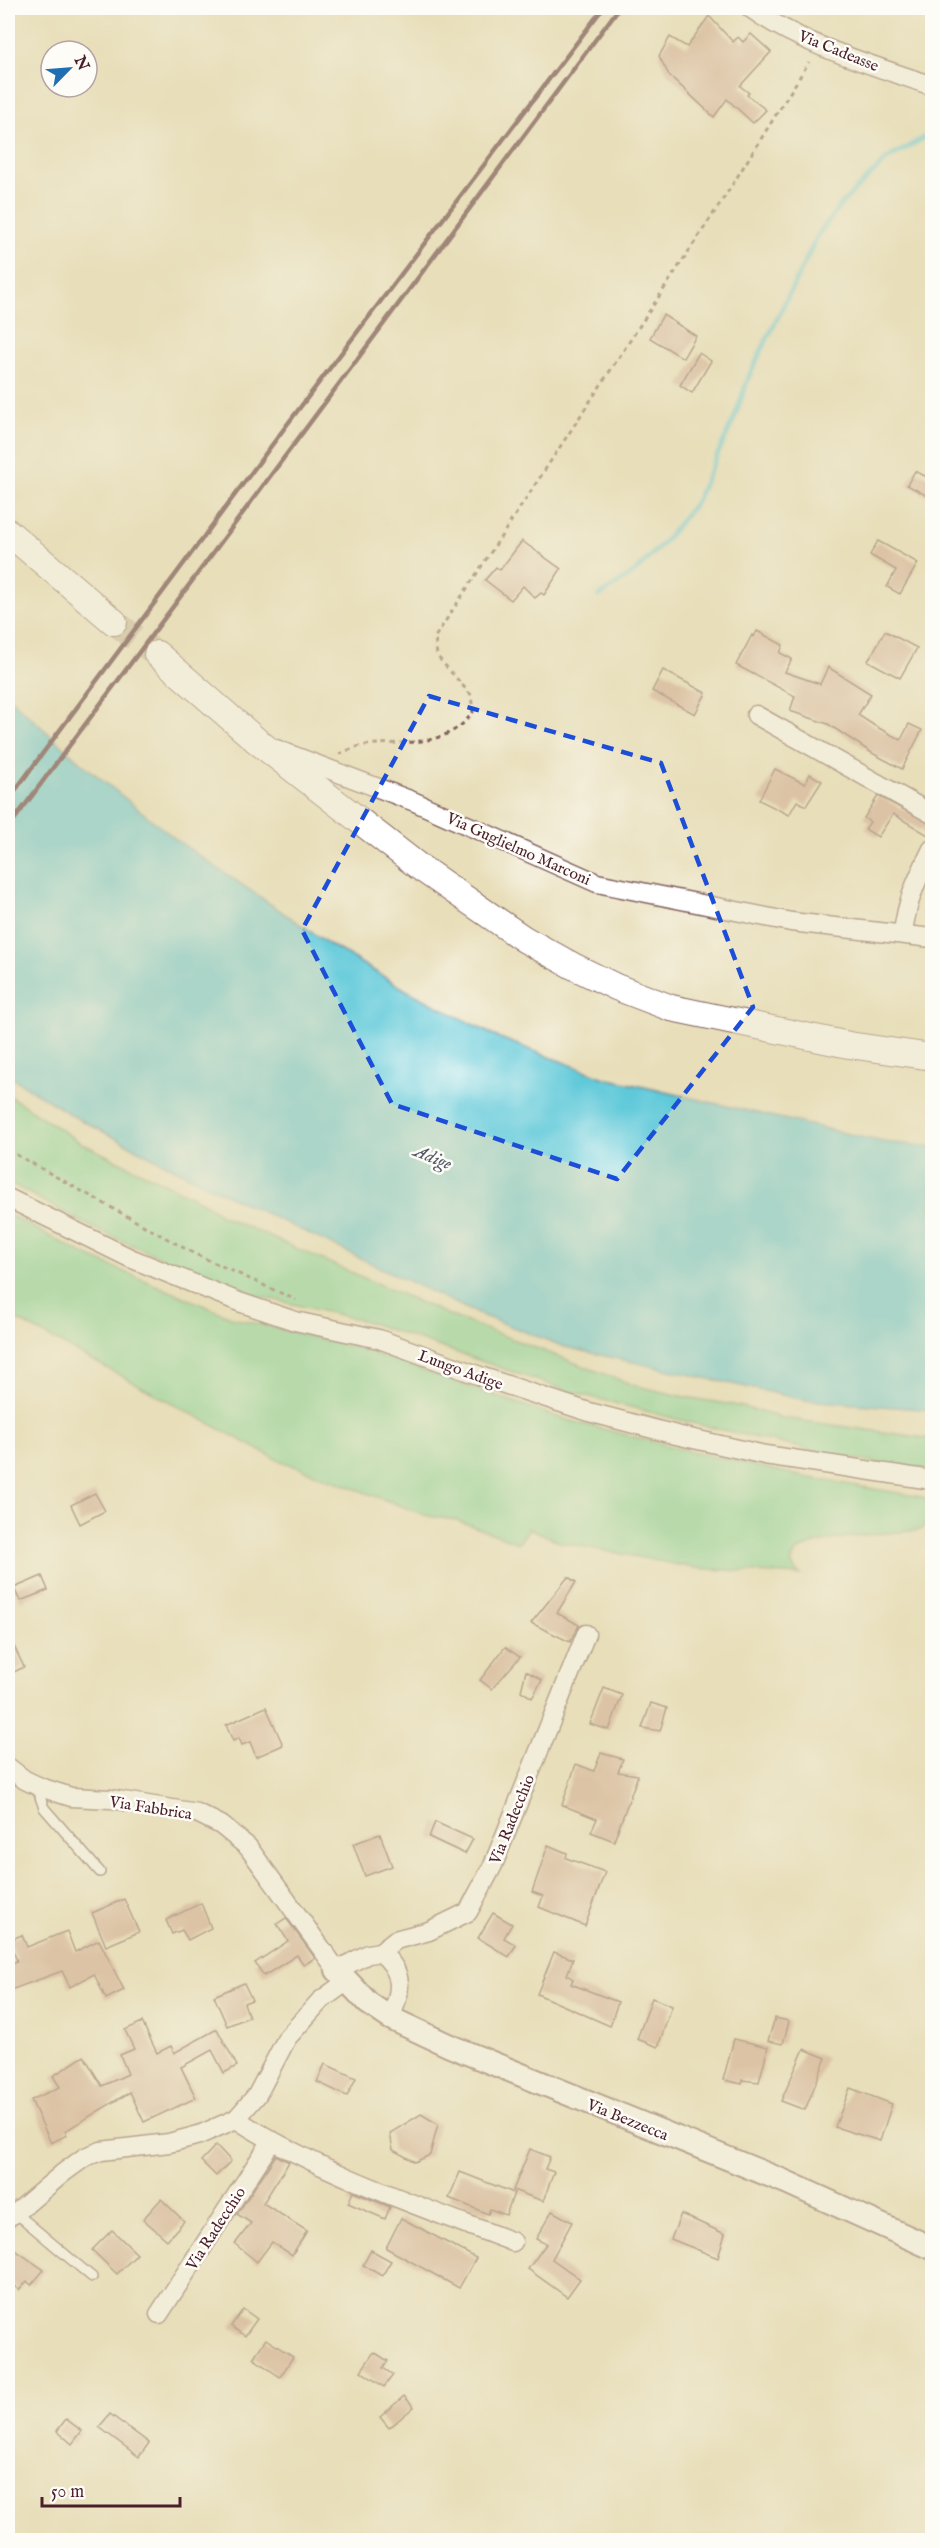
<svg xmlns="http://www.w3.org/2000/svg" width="940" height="2548" viewBox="0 0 940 2548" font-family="'IM FELL English',serif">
<rect width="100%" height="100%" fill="#fdfcf7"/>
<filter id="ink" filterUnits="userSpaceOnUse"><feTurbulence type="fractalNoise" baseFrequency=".0167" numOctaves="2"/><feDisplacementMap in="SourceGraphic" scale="12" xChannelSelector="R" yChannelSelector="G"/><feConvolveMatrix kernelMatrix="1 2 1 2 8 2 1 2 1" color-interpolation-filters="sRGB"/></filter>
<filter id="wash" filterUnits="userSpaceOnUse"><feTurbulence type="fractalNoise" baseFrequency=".008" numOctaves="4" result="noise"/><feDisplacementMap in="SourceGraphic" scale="24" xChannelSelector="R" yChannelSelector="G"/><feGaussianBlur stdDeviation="1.35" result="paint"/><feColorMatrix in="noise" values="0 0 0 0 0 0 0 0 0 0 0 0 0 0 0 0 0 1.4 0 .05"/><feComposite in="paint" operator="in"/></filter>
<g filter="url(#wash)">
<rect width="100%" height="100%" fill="#e8deb9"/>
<g fill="#7fd69a" stroke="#647a62" stroke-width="1.5">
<polygon points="8,1095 81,1143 201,1201 222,1216 451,1316 636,1386 685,1397 739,1406 782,1418 932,1439 932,1470 878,1463 815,1451 692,1423 568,1391 365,1321 242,1292 97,1230 8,1182"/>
<path d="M8 1214 85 1255 233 1318 358 1348 560 1418 685 1450 810 1478 927 1498 932 1515 921 1530C887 1534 831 1535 801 1549 795 1552 791 1558 792 1565 794 1570 797 1572 801 1575L695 1568 560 1542 529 1528 519 1543 456 1520 428 1516 276 1459 8 1315Z"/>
</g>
<polygon fill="#5fc9d9" stroke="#547482" stroke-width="1.5" points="8,697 80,762 178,841 329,944 406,990 497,1037 605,1078 883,1142 932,1147 932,1410 805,1400 565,1347 478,1314 210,1187 73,1116 8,1075"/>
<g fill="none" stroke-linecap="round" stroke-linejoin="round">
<polyline stroke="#5fc9d9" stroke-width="5" points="599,596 636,571 664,542 695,503 734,419 749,376 818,235 841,204 887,159 932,133"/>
</g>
<g id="blocks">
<g fill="#cfa28d">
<polygon points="709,16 733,42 738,37 743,42 751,34 771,52 740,86 749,93 747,95 766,110 753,123 727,99 714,117 669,75 659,56 670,37 687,47"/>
<polygon points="663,315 696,336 683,358 650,338"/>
<polygon points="699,353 711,361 692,393 680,385"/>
<polygon points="915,471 933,480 933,499 907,485"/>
<polygon points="522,541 561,569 544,595 541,593 535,598 523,586 511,600 485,580 496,567 500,570"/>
<polygon points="878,541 918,563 900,594 887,587 896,570 870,555"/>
<polygon points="757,631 783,645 780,653 792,659 785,672 820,684 828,667 871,694 858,715 875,726 901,740 909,724 922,730 902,769 872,753 828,724 790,711 795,696 736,665 752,635 754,637"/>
<polygon points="885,631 917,648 900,678 868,661"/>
<polygon points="663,670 706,693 695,714 652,691"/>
<polygon points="775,769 805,784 810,774 822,781 806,806 797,801 789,815 759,800"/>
<polygon points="878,796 933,825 933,838 893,814 878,837 865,829 870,822 864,818"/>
<polygon points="95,1493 105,1511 80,1524 71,1505"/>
<polygon points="42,1576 48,1590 20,1601 14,1588"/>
<polygon points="568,1577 576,1582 557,1613 579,1625 570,1642 531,1623"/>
<polygon points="8,1634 24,1667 8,1675"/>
<polygon points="505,1647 520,1657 492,1689 480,1680"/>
<polygon points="526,1671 542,1680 532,1698 521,1691"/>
<polygon points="604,1688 622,1695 609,1730 590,1724"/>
<polygon points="651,1703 667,1708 660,1731 642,1728"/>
<polygon points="266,1707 283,1745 256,1757 250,1742 242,1745 239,1738 233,1741 226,1725"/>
<polygon points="601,1753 623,1759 618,1772 638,1775 614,1841 591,1832 597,1819 562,1805 576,1764 594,1771"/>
<polygon points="435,1822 473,1839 465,1854 429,1837"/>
<polygon points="380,1834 392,1866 365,1876 353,1844"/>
<polygon points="548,1845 567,1853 566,1858 605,1872 585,1926 539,1907 543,1896 532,1892"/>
<polygon points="124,1899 139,1932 106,1946 92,1913"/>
<polygon points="201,1903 211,1928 188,1940 182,1930 172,1934 166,1920"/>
<polygon points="493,1913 512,1924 504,1938 516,1945 509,1957 478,1938"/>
<polygon points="286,1918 315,1958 304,1965 297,1955 264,1976 255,1963 288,1941 277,1924"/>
<polygon points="67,1931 75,1952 99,1940 124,1990 106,1999 94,1974 70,1987 62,1971 8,1991 8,1965 17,1961 9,1940 22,1935 27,1947"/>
<polygon points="554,1952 573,1959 567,1975 573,1979 571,1984 618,2002 610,2026 537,1994"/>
<polygon points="244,1983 252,2000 244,2003 249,2017 227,2026 214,1996"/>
<polygon points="652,1998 672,2006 658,2047 637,2039"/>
<polygon points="775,2018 789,2021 783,2044 768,2041"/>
<polygon points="142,2022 157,2053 171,2046 174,2053 217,2029 237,2066 224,2073 212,2050 181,2067 196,2098 144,2122 130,2092 65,2131 67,2135 51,2143 31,2100 60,2087 53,2076 84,2056 102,2086 128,2074 120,2055 134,2049 125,2030"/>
<polygon points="734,2039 768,2047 759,2082 742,2080 742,2084 723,2080"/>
<polygon points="804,2049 826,2058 805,2110 781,2101"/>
<polygon points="325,2064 356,2078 347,2096 317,2082"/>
<polygon points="850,2088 892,2104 880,2141 835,2127"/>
<polygon points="421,2114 438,2124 430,2155 415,2162 393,2150 390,2133"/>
<polygon points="216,2145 231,2161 216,2176 201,2161"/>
<polygon points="530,2149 550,2157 545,2169 554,2172 543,2201 513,2190"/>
<polygon points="276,2155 289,2162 263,2203 307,2231 292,2255 272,2242 257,2262 235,2244 251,2223 237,2214"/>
<polygon points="460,2172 514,2193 506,2215 490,2209 488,2214 449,2198"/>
<polygon points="353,2192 390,2207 385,2219 348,2203"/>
<polygon points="161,2199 184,2221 167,2240 143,2219"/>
<polygon points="552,2211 572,2222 552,2259 580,2279 567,2297 528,2269 546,2244 536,2239"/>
<polygon points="681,2214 725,2234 718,2258 671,2239"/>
<polygon points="401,2218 476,2258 459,2288 386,2248"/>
<polygon points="112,2230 137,2254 117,2274 92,2250"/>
<polygon points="8,2245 44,2270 31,2285 27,2281 19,2290 8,2281"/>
<polygon points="371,2250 391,2261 382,2276 363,2265"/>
<polygon points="243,2309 257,2319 245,2336 231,2326"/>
<polygon points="266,2339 293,2357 280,2377 253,2358"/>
<polygon points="374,2352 388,2361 383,2368 393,2375 384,2387 361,2371"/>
<polygon points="404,2396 414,2407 389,2428 380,2417"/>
<polygon points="110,2414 149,2443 139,2457 99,2427"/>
<polygon points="66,2419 82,2431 72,2444 57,2431"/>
</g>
</g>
</g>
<g filter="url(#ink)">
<use href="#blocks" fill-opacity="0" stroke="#81625d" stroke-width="1.5"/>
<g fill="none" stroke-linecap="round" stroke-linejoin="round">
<polyline stroke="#c8b89d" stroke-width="26" stroke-dasharray="26 13" stroke-linecap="butt" points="114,622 157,654"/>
<defs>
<g id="service">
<polyline points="40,1787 39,1794 44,1808 100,1872"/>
<polyline points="16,2213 92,2277"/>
</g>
<g id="minor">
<path d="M750 8C803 46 871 64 932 86"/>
<polyline points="756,715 932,814"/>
<polyline points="276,749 415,802 597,883 791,922 932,938"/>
<path d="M903 934C906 902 918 877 932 849"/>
<polyline points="8,1198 130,1258 239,1302 295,1321 379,1339 483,1377 589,1412 676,1435 765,1455 932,1480"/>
<path d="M8 1767 25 1780 40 1787 71 1797 111 1799 197 1813 221 1825 248 1847 337 1970 368 1954 380 1952C405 1972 402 1992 390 2018"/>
<polyline points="380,1952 395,1940 429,1931 468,1912 493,1865 586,1634"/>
<path d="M236 2119C321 2174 420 2206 513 2242"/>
<polyline points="8,2217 16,2213 63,2173 85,2157 101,2151 169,2143 199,2135 236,2119 257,2095 287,2038 320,2001 346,1982"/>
<polyline points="159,2314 271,2142"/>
</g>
<polyline id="tertiary" points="337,1970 368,2003 390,2018 450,2046 786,2182 932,2248"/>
<g id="secondary">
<polyline points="8,532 114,622"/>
<polyline points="157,654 257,741 418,866 524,939 573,966 616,987 671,1008 849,1045 932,1057"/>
</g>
</defs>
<use href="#service" stroke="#81625d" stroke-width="12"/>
<use href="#minor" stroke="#81625d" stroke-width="21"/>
<use href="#tertiary" stroke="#81625d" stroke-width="26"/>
<use href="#secondary" stroke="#81625d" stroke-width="28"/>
<g stroke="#81625d" stroke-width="3" stroke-dasharray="4.5 4.5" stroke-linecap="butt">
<path d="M339 754C347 751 357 746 366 745 405 741 448 748 473 712L471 695 437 656 435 637 729 190 809 62"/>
<polyline points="8,1150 193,1253 296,1300"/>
</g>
<use href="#service" stroke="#fff" stroke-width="9"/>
<use href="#minor" stroke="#fff" stroke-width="18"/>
<use href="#tertiary" stroke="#fff" stroke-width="22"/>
<use href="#secondary" stroke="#fff" stroke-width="26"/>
<g stroke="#4a1f2b" stroke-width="4.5">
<polyline points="8,800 286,426 603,8"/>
<polyline points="8,828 619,8"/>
</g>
</g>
</g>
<path d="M0 0H940V2548H0ZM429 696 661 763 753 1007 617 1179 392 1104 302 930Z" fill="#e8deb9" fill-opacity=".55" fill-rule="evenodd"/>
<path fill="none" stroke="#1d4ed8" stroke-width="4.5" stroke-dasharray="12 8" stroke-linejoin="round" d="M429 696 661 763 753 1007 617 1179 392 1104 302 930Z"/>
<g text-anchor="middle" stroke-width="5" stroke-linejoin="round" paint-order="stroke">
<g font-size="16" fill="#4a1f2b" stroke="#fdfcf7">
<text transform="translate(839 50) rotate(22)" y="6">Via Cadeasse</text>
<text transform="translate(519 848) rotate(24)" y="6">Via Guglielmo Marconi</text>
<text transform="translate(461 1369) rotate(20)" y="6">Lungo Adige</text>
<text transform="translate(151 1807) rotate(9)" y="6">Via Fabbrica</text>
<text transform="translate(511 1819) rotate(-68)" y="6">Via Radecchio</text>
<text transform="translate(628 2119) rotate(22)" y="6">Via Bezzecca</text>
<text transform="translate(215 2228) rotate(-57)" y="6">Via Radecchio</text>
</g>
<g font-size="18" font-style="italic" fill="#515a68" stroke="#fdfcf7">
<text transform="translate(433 1157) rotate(22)" y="6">Adige</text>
</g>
</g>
<rect width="940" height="2548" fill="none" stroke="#fdfcf7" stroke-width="30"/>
<g transform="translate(69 69) rotate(65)"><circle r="28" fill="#fdfcf7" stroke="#b5a4a5" stroke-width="1.5"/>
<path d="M0-4.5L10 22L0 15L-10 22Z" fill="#1f6fb2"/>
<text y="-9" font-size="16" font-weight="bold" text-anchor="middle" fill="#4a1f2b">N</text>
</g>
<path d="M42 2497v9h138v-9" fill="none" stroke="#4a1f2b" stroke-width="3"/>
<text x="51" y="2497" font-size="18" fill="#4a1f2b" stroke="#fdfcf7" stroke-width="4.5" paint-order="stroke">50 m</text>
</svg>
